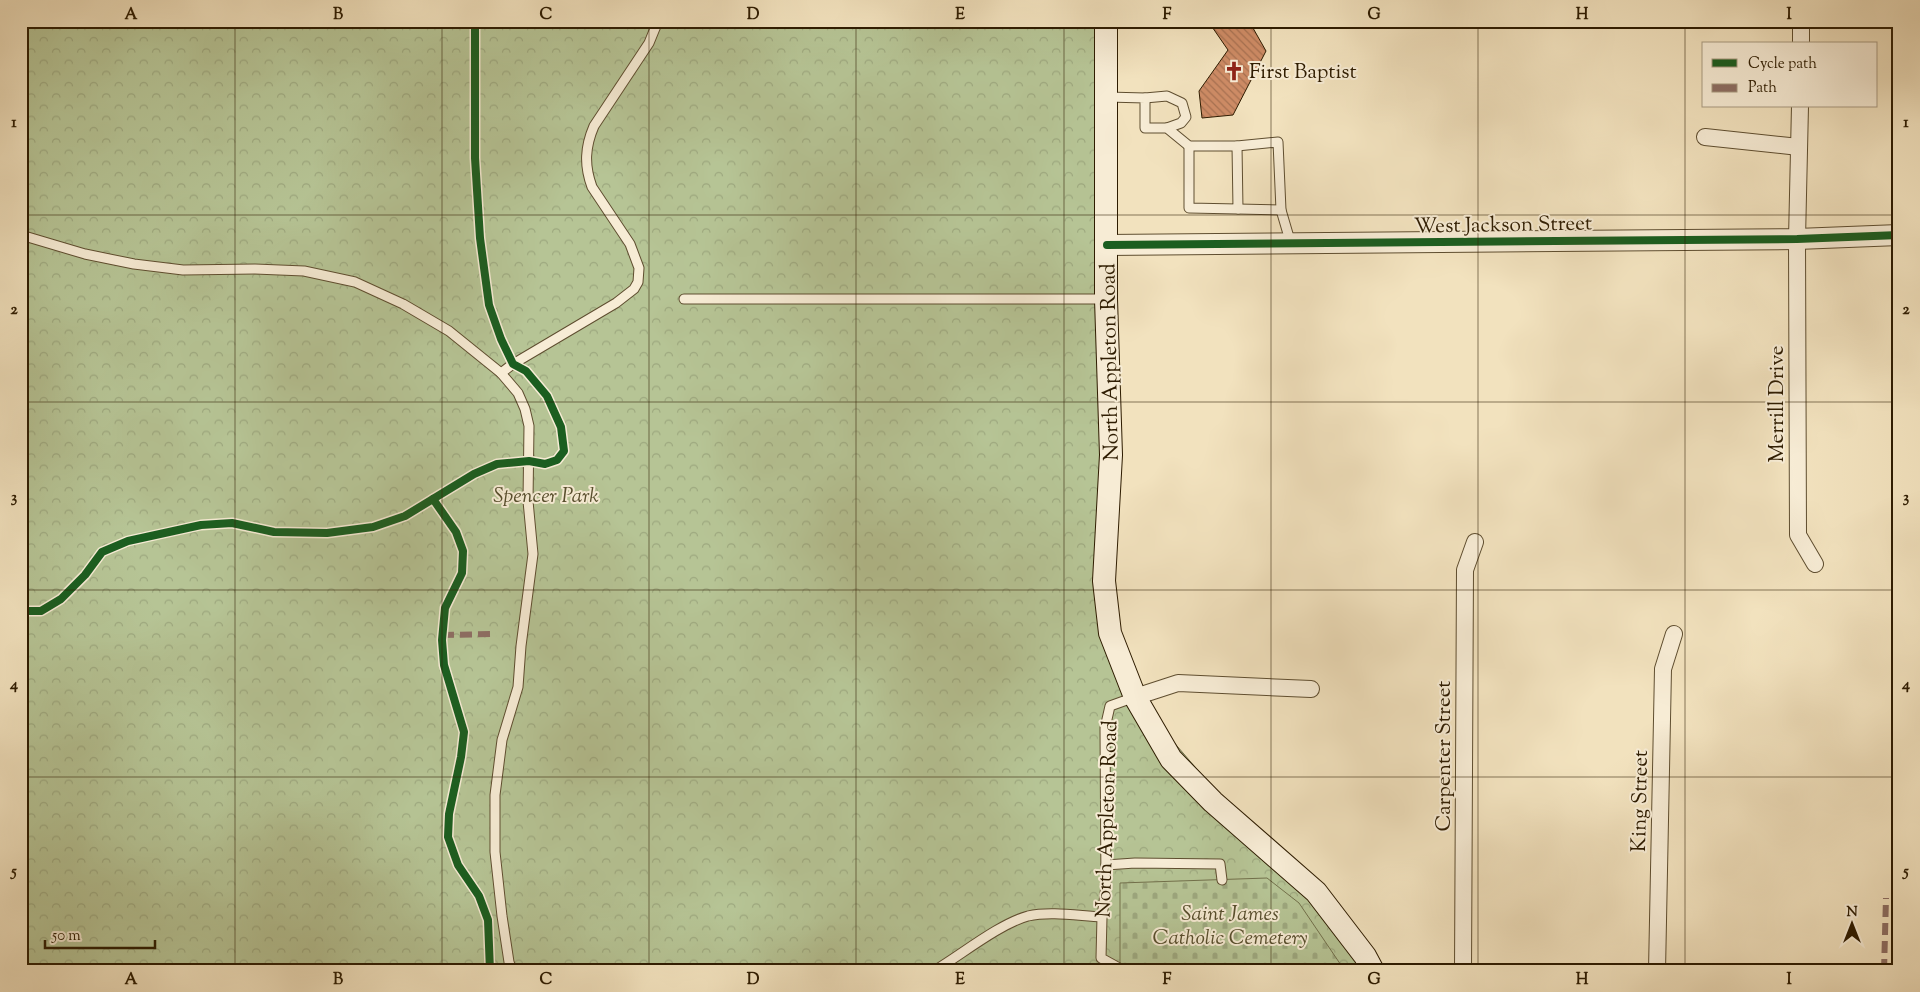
<svg xmlns="http://www.w3.org/2000/svg" width="1920" height="992" viewBox="0 0 1920 992" font-family="'Sorts Mill Goudy',serif">
<defs>
<pattern id="forest-crowns" width="20" height="18" patternUnits="userSpaceOnUse" patternTransform="scale(1.25)"><rect width="20" height="18" fill="#b6c495"/><path d="M2 6a3 3 0 1 1 6 0M12 15a3 3 0 1 1 6 0" fill="none" stroke="#9da87f"/></pattern>
<pattern id="cemetery-stones" width="16" height="16" patternUnits="userSpaceOnUse" patternTransform="scale(1.25)"><rect width="16" height="16" fill="#b6c495"/><path d="M2 7V4a2 2 0 0 1 4 0v3zM10 15v-3a2 2 0 0 1 4 0v3z" fill="#9da87f"/></pattern>
<pattern id="building-back-hatch" width="6" height="6" patternUnits="userSpaceOnUse" patternTransform="scale(1.25)"><rect width="6" height="6" fill="#cd8b65"/><path d="M-1 5l2 2M0 0l6 6M5-1l2 2" fill="none" stroke="#a77151"/></pattern>
</defs>
<rect width="100%" height="100%" fill="#f2e2be"/>
<filter id="stains"><feTurbulence type="fractalNoise" baseFrequency=".004" numOctaves="4"/><feColorMatrix values="0 0 0 0 .2 0 0 0 0 .09 0 0 0 0 .02 0 0 0 .5 -.17"/></filter>
<radialGradient id="worn" r=".72"><stop offset=".6" stop-color="#630" stop-opacity="0"/><stop offset="1" stop-color="#630" stop-opacity=".3"/></radialGradient>
<polygon fill="url(#forest-crowns)" stroke="#72704b" points="21,21 1110,21 1104,581 1135,697 1310,901 1373,971 21,971"/>
<polygon fill="url(#cemetery-stones)" stroke="#72704b" points="1267,878 1299,903 1345,971 1120,971 1120,883"/>
<polygon fill="url(#building-back-hatch)" stroke="#2e1c01" points="1208,21 1249,21 1266,51 1233,115 1202,118 1199,91 1228,50"/>
<g fill="none" stroke-linecap="round" stroke-linejoin="round">
<defs>
<g id="service">
<polyline points="1107,97 1145,98 1145,128 1167,128 1189,146 1237,146 1278,142 1281,210 1291,244"/>
<polyline points="1145,98 1167,96 1182,103 1186,117 1181,123 1167,128"/>
<polyline points="1189,146 1189,208 1238,209 1237,146"/>
<polyline points="1238,209 1281,210"/>
<polyline points="21,235 85,254 134,264 183,270 255,269 304,271 355,282 403,304 449,331 501,373 518,393 525,409 529,426 528,501 533,554 521,646 518,687 502,740 495,795 495,852 502,916 509,962 512,971"/>
<polyline points="684,299 1106,299"/>
<path d="M501 373 513 364 616 303 634 289 638 282 639 268 630 244 592 187C584 165 585 147 594 126L649 43 658 21"/>
<polyline points="1106,865 1135,863 1220,864 1222,880"/>
<path d="M934 971C961 955 999 924 1028 916 1051 911 1079 916 1102 917"/>
<polyline points="1134,971 1121,969 1101,958 1102,917 1106,886 1105,728 1110,706 1135,697"/>
</g>
<g id="minor">
<polyline points="1801,44 1801,21"/>
<polyline points="1800,106 1797,239 1798,535 1815,564"/>
<polyline points="1705,137 1799,147"/>
<polyline points="1135,697 1178,683 1311,689"/>
<polyline points="1463,971 1465,570 1475,542"/>
<polyline points="1657,971 1663,669 1674,634"/>
</g>
<polyline id="tertiary" points="1107,245 1797,239 1899,235"/>
<polyline id="secondary" points="1106,21 1106,299 1111,455 1104,581 1110,633 1135,697 1171,759 1213,802 1316,892 1365,956 1373,971"/>
</defs>
<use href="#service" stroke="#5f4e30" stroke-width="11"/>
<use href="#minor" stroke="#5f4e30" stroke-width="18"/>
<use href="#tertiary" stroke="#5f4e30" stroke-width="22"/>
<use href="#secondary" stroke="#2e1c01" stroke-width="24"/>
<use href="#service" stroke="#f7ecd5" stroke-width="9"/>
<use href="#minor" stroke="#f7ecd5" stroke-width="16"/>
<use href="#tertiary" stroke="#f7ecd5" stroke-width="20"/>
<use href="#secondary" stroke="#f7ecd5" stroke-width="22"/>
<g stroke="#8d6e63" stroke-width="6" stroke-dasharray="12 6" stroke-linecap="butt">
<polyline points="442,635 496,634"/>
<polyline points="1884,971 1886,898"/>
</g>
<defs>
<g id="cycleway">
<polyline points="1107,245 1797,239 1899,235"/>
<polyline points="433,499 456,532 463,551 462,573 445,608 442,640 444,665 464,732 461,757 449,814 448,837 458,865 479,896 488,920 490,971"/>
<polyline points="21,611 41,611 61,599 85,575 102,552 128,541 201,525 232,523 274,532 327,533 373,527 405,516 474,474 497,464 529,461 545,464 557,460 564,451 561,427 547,396 526,371 513,364 501,339 489,305 480,238 475,158 475,21"/>
</g>
</defs>
<use href="#cycleway" stroke="#f7ecd5" stroke-width="11"/>
<use href="#cycleway" stroke="#1b5e20" stroke-width="8"/>
</g>
<path fill="none" stroke="#2e1c01" stroke-width="1" stroke-opacity="0.55" d="M235 21V971M442 21V971M649 21V971M856 21V971M1064 21V971M1271 21V971M1478 21V971M1685 21V971M21 215H1899M21 402H1899M21 590H1899M21 777H1899"/>
<defs>
<symbol id="church-bare" viewBox="-9 -9 18 18"><path d="M-1.2-6h2.4v3.5h3.3v2.4h-3.3V6h-2.4V-.1h-3.3v-2.4h3.3Z" fill="#8f2418" stroke="#f7ecd5" stroke-width="2.5" paint-order="stroke"/></symbol>
</defs>
<g fill-rule="evenodd">
<use href="#church-bare" x="1220" y="57" width="28" height="28"/>
</g>
<g text-anchor="middle" stroke-width="4" stroke-linejoin="round" paint-order="stroke">
<g font-size="21" fill="#2e1c01" stroke="#f7ecd5" text-anchor="start">
<text x="1249" y="78">First Baptist</text>
</g>
<g font-size="21" fill="#2e1c01" stroke="#f7ecd5">
<text transform="translate(1503 224) rotate(-1)" y="7">West Jackson Street</text>
<text transform="translate(1109 362) rotate(-91)" y="7">North Appleton Road</text>
<text transform="translate(1776 404) rotate(-90)" y="7">Merrill Drive</text>
<text transform="translate(1443 756) rotate(-90)" y="7">Carpenter Street</text>
<text transform="translate(1639 801) rotate(-89)" y="7">King Street</text>
<text transform="translate(1106 819) rotate(-88)" y="7">North Appleton Road</text>
</g>
<g font-size="21" font-style="italic" fill="#574e2d" stroke="#f7ecd5">
<text x="546" y="502">Spencer Park</text>
<text x="1230" y="920">Saint James<tspan x="1230" dy="24">Catholic Cemetery</tspan></text>
</g>
</g>
<rect width="1920" height="992" fill="none" stroke="#f2e2be" stroke-width="55"/>
<rect x="1702" y="42" width="175" height="65" fill="#f7ecd5" stroke="#a79980"/>
<rect x="1712" y="59" width="25" height="8" fill="#1b5e20" stroke="#a79980"/>
<text x="1748" y="68" font-size="15" fill="#2e1c01">Cycle path</text>
<rect x="1712" y="84" width="25" height="8" fill="#8d6e63" stroke="#a79980"/>
<text x="1748" y="92" font-size="15" fill="#2e1c01">Path</text>
<g transform="translate(1852 924)" stroke="#f7ecd5" stroke-width="4" paint-order="stroke">
<path d="M0-4L9 19L0 12L-9 19Z" fill="#2e1c01"/>
<text y="-8" font-size="14" font-weight="bold" text-anchor="middle" fill="#2e1c01">N</text>
</g>
<path d="M45 940v8h110v-8" fill="none" stroke="#2e1c01" stroke-width="2.5"/>
<text x="52" y="940" font-size="15" fill="#2e1c01" stroke="#f7ecd5" stroke-width="4" paint-order="stroke">50 m</text>
<rect x="28" y="28" width="1864" height="936" fill="none" stroke="#2e1c01" stroke-width="2"/>
<g font-size="16" text-anchor="middle" font-weight="bold" fill="#2e1c01">
<text x="131" y="19">A</text>
<text x="338" y="19">B</text>
<text x="546" y="19">C</text>
<text x="753" y="19">D</text>
<text x="960" y="19">E</text>
<text x="1167" y="19">F</text>
<text x="1374" y="19">G</text>
<text x="1582" y="19">H</text>
<text x="1789" y="19">I</text>
<text x="14" y="127">1</text>
<text x="1906" y="127">1</text>
<text x="14" y="314">2</text>
<text x="1906" y="314">2</text>
<text x="14" y="502">3</text>
<text x="1906" y="502">3</text>
<text x="14" y="689">4</text>
<text x="1906" y="689">4</text>
<text x="14" y="876">5</text>
<text x="1906" y="876">5</text>
<text x="131" y="984">A</text>
<text x="338" y="984">B</text>
<text x="546" y="984">C</text>
<text x="753" y="984">D</text>
<text x="960" y="984">E</text>
<text x="1167" y="984">F</text>
<text x="1374" y="984">G</text>
<text x="1582" y="984">H</text>
<text x="1789" y="984">I</text>
</g>
<rect width="100%" height="100%" filter="url(#stains)"/>
<rect width="100%" height="100%" fill="url(#worn)"/>
</svg>
